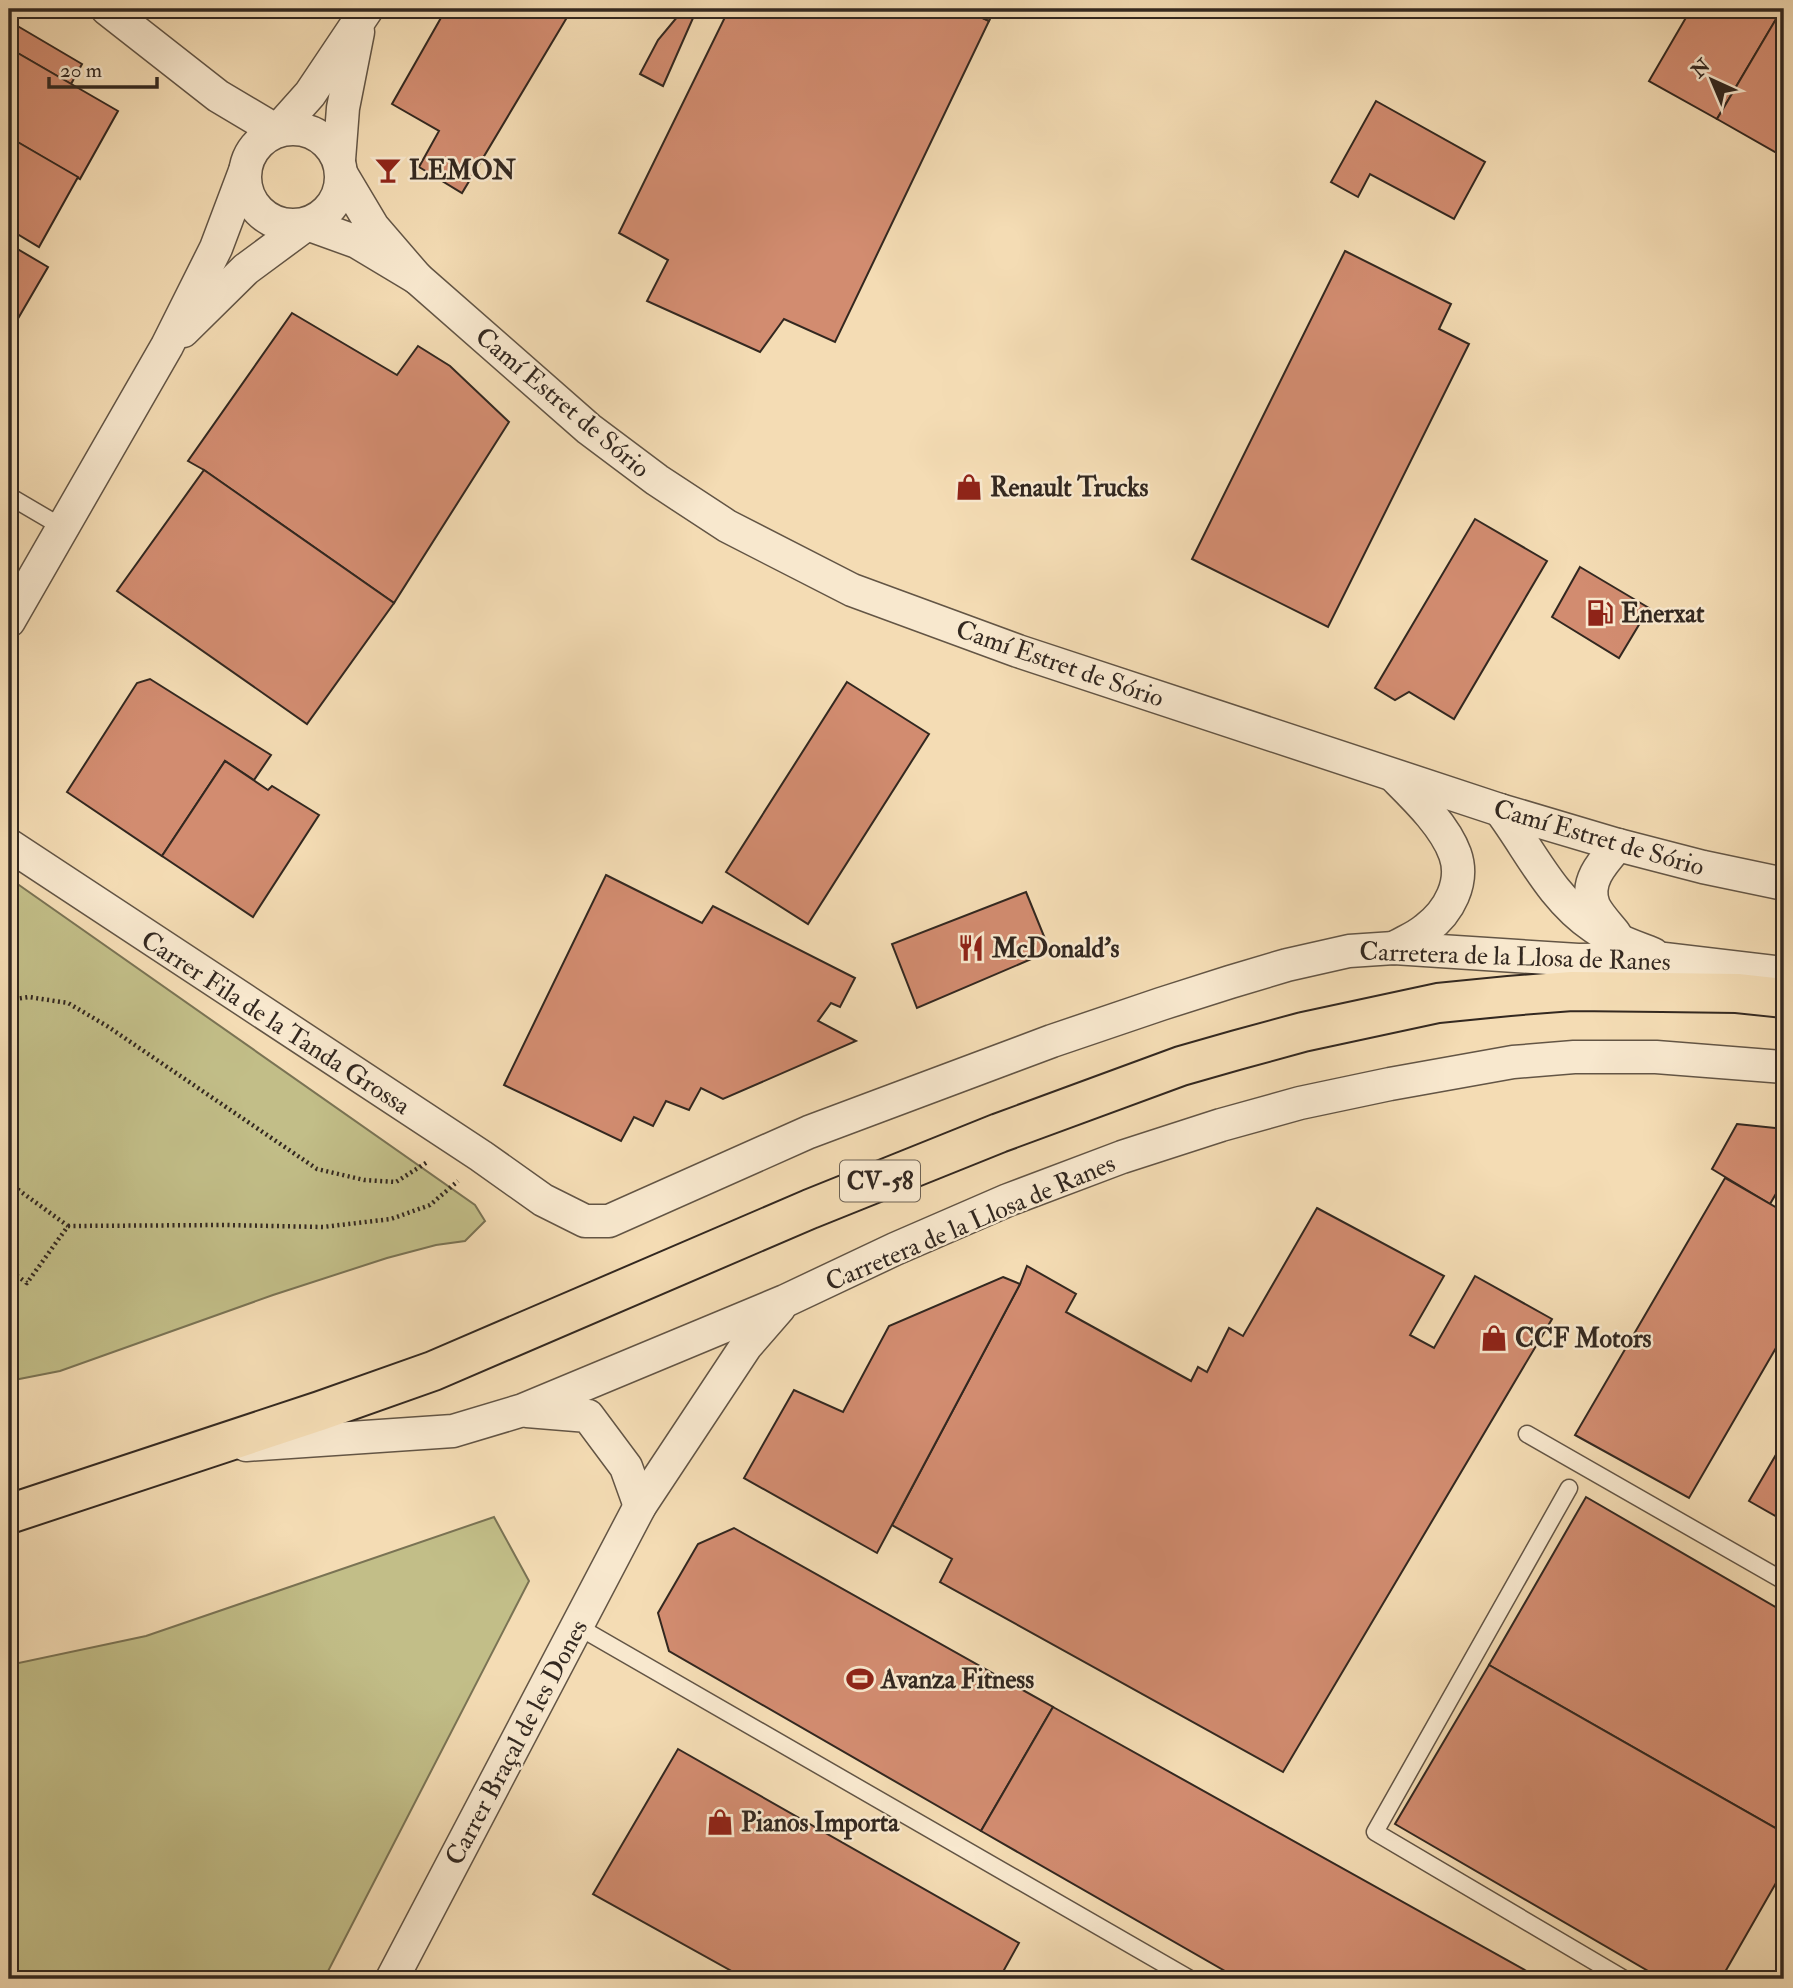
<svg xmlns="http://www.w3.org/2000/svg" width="1793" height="1988" viewBox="0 0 1793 1988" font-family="'IM FELL Double Pica',serif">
<rect width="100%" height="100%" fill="#f4dcb4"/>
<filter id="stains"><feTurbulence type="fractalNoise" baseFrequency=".00286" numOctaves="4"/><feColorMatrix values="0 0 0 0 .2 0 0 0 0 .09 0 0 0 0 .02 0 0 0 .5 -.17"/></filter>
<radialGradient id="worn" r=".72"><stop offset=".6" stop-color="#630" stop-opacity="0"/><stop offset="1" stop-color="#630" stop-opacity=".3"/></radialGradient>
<g fill="#c2be88" stroke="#7a7354" stroke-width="2">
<polygon points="9,878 475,1205 485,1221 465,1241 436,1245 387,1258 273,1295 60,1371 9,1381"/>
<polygon points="494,1517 529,1581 324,1979 9,1979 9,1665 146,1636"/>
</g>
<g fill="#d28c70" stroke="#332820" stroke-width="2">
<polygon points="446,9 572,9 462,193 419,167 439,131 392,104"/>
<polygon points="665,9 697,9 663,86 640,74 658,40 678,16"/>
<polygon points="729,9 963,9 989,21 835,342 784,319 760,352 647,301 668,260 619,233"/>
<polygon points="963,9 995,9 989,21"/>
<polygon points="1691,9 1782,9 1717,119 1649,81"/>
<polygon points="1782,9 1784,9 1784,153 1782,156 1717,119"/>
<polygon points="9,21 82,64 71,84 9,48"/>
<polygon points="9,48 118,111 80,179 9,137"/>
<polygon points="1376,101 1485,162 1454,219 1370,174 1358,197 1331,182"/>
<polygon points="9,137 78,177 39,247 9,229"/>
<polygon points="9,244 48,267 9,334"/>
<polygon points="1345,251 1451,304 1439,329 1469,344 1328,627 1192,559"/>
<polygon points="292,313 397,375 418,346 450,366 509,422 394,603 204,470 188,461"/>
<polygon points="204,470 394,603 307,724 117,591"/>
<polygon points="1475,519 1547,561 1454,719 1409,692 1395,700 1375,688"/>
<polygon points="1580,567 1649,608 1619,658 1552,617"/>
<polygon points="150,679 271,755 254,780 225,761 162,856 67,792 137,683"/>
<polygon points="847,682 929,734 808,924 726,872"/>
<polygon points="225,761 268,790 272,786 319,815 253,917 162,856"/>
<polygon points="606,875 702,923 713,906 855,978 840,1007 831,1003 818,1021 856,1041 723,1099 701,1088 689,1110 666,1101 653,1126 634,1117 621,1141 504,1085"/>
<polygon points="1026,892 1050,951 917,1008 892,944"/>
<polygon points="1737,1124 1784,1129 1784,1180 1770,1204 1712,1169"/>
<polygon points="1725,1178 1784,1212 1784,1334 1689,1498 1575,1435"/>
<polygon points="1317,1208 1444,1276 1410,1335 1434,1348 1475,1276 1552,1319 1283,1772 940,1582 952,1559 892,1525 1020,1284 1027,1266 1076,1294 1066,1312 1191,1381 1198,1367 1207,1372 1229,1328 1243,1336"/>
<polygon points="1003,1277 1020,1284 877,1553 744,1478 794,1390 843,1412 889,1326"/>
<polygon points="1784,1441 1784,1521 1749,1501"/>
<polygon points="1586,1497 1784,1612 1784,1833 1489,1665"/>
<polygon points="734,1528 1053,1707 981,1831 669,1651 658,1613 698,1544"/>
<polygon points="1489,1665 1784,1833 1784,1869 1721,1979 1662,1979 1395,1824"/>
<polygon points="1053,1707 1541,1979 1239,1979 981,1831"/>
<polygon points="678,1749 1019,1943 999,1979 746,1979 593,1894"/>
</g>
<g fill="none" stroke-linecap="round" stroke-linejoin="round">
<defs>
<g id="service">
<polyline points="9,496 62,527"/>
<polyline points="1527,1434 1784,1581"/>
<polyline points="1569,1488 1375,1832 1624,1979"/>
<polyline points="577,1626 1190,1979"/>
</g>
<g id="minor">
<polyline points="107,9 218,96 277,131 310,94 367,9"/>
<circle cx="293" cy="177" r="48"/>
<polyline points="339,160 343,108 358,32"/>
<polyline points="417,278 589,429 657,480 727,526 852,590 1018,651 1500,810 1618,845 1703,867 1784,884"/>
<polyline points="183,331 246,269 307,224 357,242 417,278 373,227 342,175"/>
<polyline points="9,621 167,346 216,248 245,171"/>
<path d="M1500 810C1530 850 1551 898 1594 927 1611 939 1633 946 1653 954"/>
<polyline points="9,845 481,1156 543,1200 585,1221 609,1221 809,1132 1052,1041 1161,1004 1230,982 1287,965 1349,951 1394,948 1578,960 1664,959 1784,973"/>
<path d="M1615 934C1608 925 1599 916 1594 906 1584 882 1603 862 1618 845"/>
<path d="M1394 948C1404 942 1417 937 1426 929 1449 912 1465 882 1455 854 1445 826 1416 798 1396 778"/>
<polyline points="527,1411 588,1416 626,1467 640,1506"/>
<polyline points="246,1445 453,1431 523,1410 785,1301 895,1249 1008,1200 1122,1157 1221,1125 1300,1103 1390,1084 1513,1062 1574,1057 1656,1057 1784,1067"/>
<polyline points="392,1979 640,1506 746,1346 779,1308"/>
</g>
<polyline id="primary" points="9,1514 320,1411 433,1371 810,1209 999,1133 1181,1066 1237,1050 1303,1032 1438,1003 1509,996 1572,991 1662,992 1737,993 1784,998"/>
</defs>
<use href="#service" stroke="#635545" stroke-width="19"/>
<use href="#minor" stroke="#635545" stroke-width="35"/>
<use href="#primary" stroke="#332820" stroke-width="42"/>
<g stroke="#332820" stroke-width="4.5" stroke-dasharray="2 3.5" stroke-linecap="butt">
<polyline points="9,1000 29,997 68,1003 107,1026 317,1169 364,1180 396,1182 429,1161"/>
<polyline points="9,1183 68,1226 27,1283 9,1270"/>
<polyline points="68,1226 225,1225 323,1227 391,1219 430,1205 458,1181"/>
</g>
<use href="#service" stroke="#f8e8ce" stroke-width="16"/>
<use href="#minor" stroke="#f8e8ce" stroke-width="32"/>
<use href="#primary" stroke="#f4dcb4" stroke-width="38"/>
</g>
<defs>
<symbol id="bar-bare" viewBox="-9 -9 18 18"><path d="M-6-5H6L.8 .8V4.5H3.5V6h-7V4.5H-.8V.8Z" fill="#8f2418" stroke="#f8e8ce" stroke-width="2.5" paint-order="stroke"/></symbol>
<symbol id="shop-bare" viewBox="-9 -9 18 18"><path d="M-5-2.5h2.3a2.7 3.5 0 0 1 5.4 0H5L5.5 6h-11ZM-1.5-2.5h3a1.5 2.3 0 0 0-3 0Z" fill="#8f2418" stroke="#f8e8ce" stroke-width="2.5" paint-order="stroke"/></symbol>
<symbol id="fuel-bare" viewBox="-9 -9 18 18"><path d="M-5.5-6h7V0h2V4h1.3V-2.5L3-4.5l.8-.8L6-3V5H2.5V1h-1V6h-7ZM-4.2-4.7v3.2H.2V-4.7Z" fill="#8f2418" stroke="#f8e8ce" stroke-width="2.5" paint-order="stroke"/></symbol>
<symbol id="restaurant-bare" viewBox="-9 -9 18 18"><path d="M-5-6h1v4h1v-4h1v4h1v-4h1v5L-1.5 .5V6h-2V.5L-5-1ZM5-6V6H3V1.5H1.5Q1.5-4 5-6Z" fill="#8f2418" stroke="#f8e8ce" stroke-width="2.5" paint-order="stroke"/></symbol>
<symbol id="stadium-bare" viewBox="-9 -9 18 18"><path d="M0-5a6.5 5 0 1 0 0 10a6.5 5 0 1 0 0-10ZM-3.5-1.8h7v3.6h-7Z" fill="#8f2418" stroke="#f8e8ce" stroke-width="2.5" paint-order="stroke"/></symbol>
</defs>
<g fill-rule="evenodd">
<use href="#bar-bare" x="369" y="151" width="38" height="38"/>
<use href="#shop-bare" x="950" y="468" width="38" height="38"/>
<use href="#fuel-bare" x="1581" y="594" width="38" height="38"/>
<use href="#restaurant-bare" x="952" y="929" width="38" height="38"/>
<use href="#shop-bare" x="1475" y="1319" width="38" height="38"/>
<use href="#stadium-bare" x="841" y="1660" width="38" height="38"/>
<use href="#shop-bare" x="701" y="1803" width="38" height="38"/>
</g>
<g text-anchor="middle" stroke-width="5" stroke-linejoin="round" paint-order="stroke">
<rect fill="#f8e8ce" stroke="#6e6254" stroke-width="2" x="840" y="1160.5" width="80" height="41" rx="5"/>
<g font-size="24" font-weight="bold" fill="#332820">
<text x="880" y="1189">CV-58</text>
</g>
<g font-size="26" font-weight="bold" fill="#332820" stroke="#f8e8ce" text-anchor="start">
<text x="409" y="179">LEMON</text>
<text x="990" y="496">Renault Trucks</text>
<text x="1621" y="622">Enerxat</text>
<text x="992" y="957">McDonald's</text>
<text x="1515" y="1347">CCF Motors</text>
<text x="881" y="1688">Avanza Fitness</text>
<text x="741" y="1831">Pianos Importa</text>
</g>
<g font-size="26" fill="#332820" stroke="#f8e8ce">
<text transform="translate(563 402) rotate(40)" y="9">Camí Estret de Sório</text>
<text transform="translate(1060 663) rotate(19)" y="9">Camí Estret de Sório</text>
<text transform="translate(1599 837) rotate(16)" y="9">Camí Estret de Sório</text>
<text transform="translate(1515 956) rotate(2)" y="9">Carretera de la Llosa de Ranes</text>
<text transform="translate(276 1022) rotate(33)" y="9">Carrer Fila de la Tanda Grossa</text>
<text transform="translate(970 1222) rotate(-23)" y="9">Carretera de la Llosa de Ranes</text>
<text transform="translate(516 1742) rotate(-62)" y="9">Carrer Braçal de les Dones</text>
</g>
</g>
<rect width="1793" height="1988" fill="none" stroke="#f4dcb4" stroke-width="35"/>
<rect x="10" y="10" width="1772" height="1967" fill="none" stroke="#332820" stroke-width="3.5"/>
<rect x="18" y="18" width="1758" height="1953" fill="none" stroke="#332820" stroke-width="2"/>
<g transform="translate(1712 80) rotate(316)" stroke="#f8e8ce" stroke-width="5" paint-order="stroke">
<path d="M0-5L12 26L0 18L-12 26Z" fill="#332820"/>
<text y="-10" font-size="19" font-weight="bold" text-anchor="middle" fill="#332820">N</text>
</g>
<path d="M49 77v10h108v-10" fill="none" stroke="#332820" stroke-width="3.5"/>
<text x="60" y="77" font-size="21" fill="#332820" stroke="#f8e8ce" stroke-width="5" paint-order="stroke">20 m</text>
<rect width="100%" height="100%" filter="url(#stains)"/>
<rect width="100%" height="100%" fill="url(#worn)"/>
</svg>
